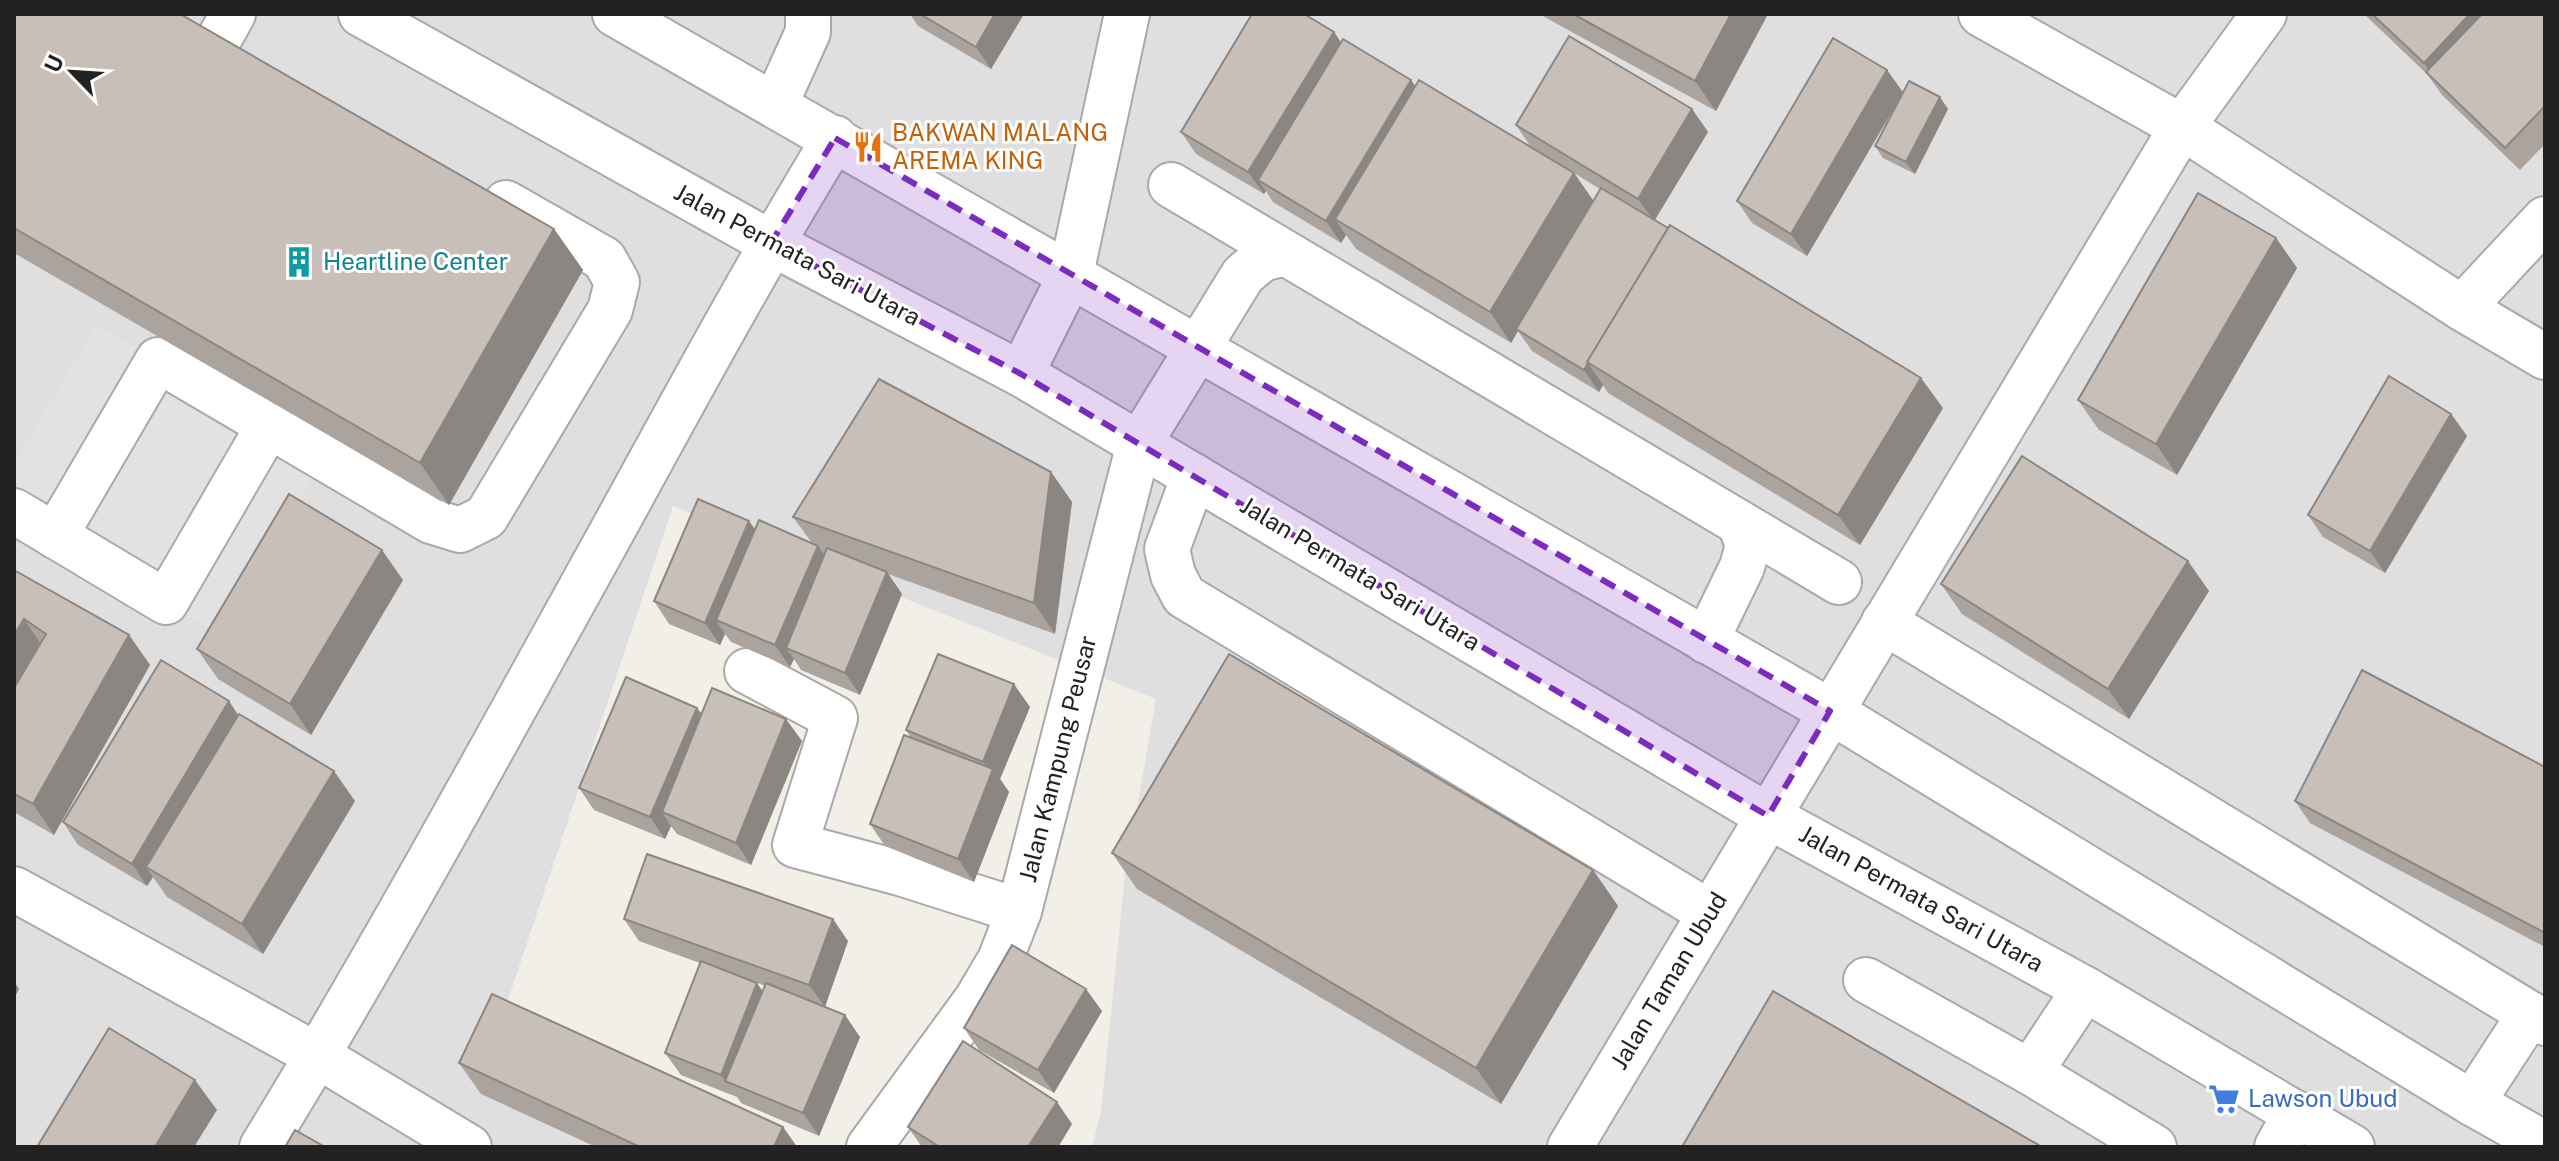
<svg xmlns="http://www.w3.org/2000/svg" width="2559" height="1161" viewBox="0 0 2559 1161" font-family="'Public Sans',sans-serif">
<rect width="100%" height="100%" fill="#f2efe9"/>
<polygon fill="#e0dfdf" points="14,14 2545,14 2545,1147 1092,1147 1101,1111 1125,875 1156,699 673,506 501,1021 724,1147 14,1147"/>
<polygon fill="#e2e2e2" points="476,209 218,634 14,511 14,464 96,325 157,360"/>
<g fill="none" stroke-linecap="round" stroke-linejoin="round">
<defs>
<g id="minor">
<polyline points="361,14 771,243 1021,374 1768,816 2085,989 2352,1147"/>
<polyline points="615,14 1830,711 2472,1103 2545,1144"/>
<polyline points="1981,14 2182,127 2462,308 2545,357"/>
<polyline points="219,39 233,14"/>
<polyline points="775,105 808,32 808,14"/>
<polyline points="1171,185 1839,582"/>
<polyline points="2462,308 2545,219"/>
<polyline points="1021,374 1071,274 1127,14"/>
<polyline points="1194,476 1167,549 1173,575 1184,596 1710,913"/>
<polyline points="14,511 166,602 283,401"/>
<polyline points="55,536 158,360 431,521 460,530 486,517 610,310 617,282 604,259 506,203"/>
<polyline points="1884,622 2545,1023"/>
<polyline points="1706,641 1742,567 1748,545 1740,524"/>
<polyline points="747,671 835,718 795,845 900,873 1019,911"/>
<polyline points="14,889 318,1056 469,1147"/>
<polyline points="1866,980 2030,1072 2154,1147"/>
<polyline points="2030,1072 2085,989"/>
<polyline points="2472,1103 2530,1014"/>
<path d="M262 1147C388 941 503 728 620 517 690 389 759 262 835 138"/>
<polyline points="869,1147 977,999 1000,960 1019,911 1139,444 1243,275 1262,259 1285,253"/>
<polyline points="1570,1147 2182,127 2264,14"/>
<polyline points="2277,1147 2296,1113"/>
</g>
</defs>
<use href="#minor" stroke="#a9a9a9" stroke-width="48"/>
<use href="#minor" stroke="#fff" stroke-width="44"/>
</g>
<g fill="#aba49e" fill-rule="evenodd">
<polygon points="14,14 554,229 583,270 449,505 14,253"/>
<polygon points="910,14 1024,14 991,69 918,26"/>
<polygon points="1539,14 1768,14 1716,111"/>
<polygon points="2364,14 2545,14 2545,144 2520,170 2442,95 2427,74"/>
<path d="M1334 32 1341 43 1415 86 1531 147 1516 125 1692 109 1708 132 1655 220 1943 408 1860 545 1608 393 1603 385 1599 392 1532 351 1518 331 1511 343 1356 249 1346 235 1341 243 1273 202 1266 191 1264 194 1196 154 1181 132ZM1574 173 1600 189 1593 201Z"/>
<polygon points="1887,70 1903,92 1948,109 1915,174 1883,158 1875,146 1901,96 1807,256 1752,223 1737,201"/>
<polygon points="2276,238 2297,268 2177,475 2099,430 2078,400"/>
<polygon points="2451,414 2467,436 2385,573 2323,537 2308,515"/>
<polygon points="1051,472 1072,502 1055,634 888,574 902,594 860,695 801,670 794,659 790,667 731,642 725,634 720,645 669,624 654,601 755,529 812,543 793,517"/>
<polygon points="14,570 129,635 150,665 54,835 14,812"/>
<polygon points="403,580 311,735 218,679 197,649"/>
<polygon points="1941,584 2209,591 2129,719 1962,614"/>
<polygon points="1030,707 1000,779 1009,792 974,882 885,846 870,824 911,738 906,730"/>
<polygon points="697,708 702,714 802,741 751,865 677,834 671,826 665,839 594,810 579,788"/>
<polygon points="238,715 355,801 263,954 167,897 153,877 147,886 78,845 63,822"/>
<polygon points="2545,767 2545,947 2310,823 2295,801"/>
<polygon points="1112,853 1593,870 1618,906 1501,1104 1137,889"/>
<path d="M624 919 848 941 825 1006 860 1037 819 1136 741 1103 737 1097 681 1075 665 1053 700 963 639 941ZM750 980 765 986 763 991Z"/>
<polygon points="1102,1011 1054,1093 979,1050 964,1028"/>
<polygon points="459,1063 783,1127 797,1147 596,1147 481,1094"/>
<polygon points="1072,1124 1058,1147 922,1147 908,1127"/>
</g>
<g fill="#8b8681">
<polygon points="995,14 1024,14 991,69 976,47"/>
<polygon points="1731,14 1768,14 1716,111 1695,81"/>
<polygon points="2470,14 2506,14 2439,85 2424,63"/>
<polygon points="1334,32 1349,54 1258,180 1266,191 1264,194 1248,172"/>
<polygon points="1887,70 1903,93 1807,256 1791,234"/>
<polygon points="1411,80 1426,102 1335,219 1346,235 1341,243 1326,221"/>
<polygon points="1940,97 1948,109 1915,174 1906,162"/>
<polygon points="1692,109 1708,132 1654,221 1638,199"/>
<polygon points="1574,173 1595,203 1516,329 1518,331 1511,343 1490,312"/>
<polygon points="554,229 583,270 449,505 420,463"/>
<polygon points="2276,238 2297,268 2177,475 2156,444"/>
<polygon points="1588,363 1603,385 1599,392 1584,370"/>
<polygon points="1921,378 1943,408 1860,545 1838,515"/>
<polygon points="2451,414 2467,436 2385,573 2370,551"/>
<polygon points="1051,472 1072,502 1055,634 1034,603"/>
<polygon points="749,521 765,543 716,620 725,634 720,645 705,623"/>
<polygon points="818,546 833,568 786,648 794,659 790,667 775,645"/>
<polygon points="382,550 403,580 311,735 290,704"/>
<polygon points="2188,561 2209,591 2129,719 2108,689"/>
<polygon points="887,572 902,594 860,695 845,673"/>
<polygon points="24,619 45,650 14,700 14,635"/>
<polygon points="129,635 150,665 54,835 33,804"/>
<polygon points="1014,684 1030,707 1000,779 1009,792 974,882 958,859 991,774 983,762"/>
<polygon points="229,701 244,724 146,867 153,877 147,886 132,864"/>
<polygon points="697,708 713,730 662,812 671,826 665,839 650,817"/>
<polygon points="786,719 802,741 751,865 736,843"/>
<polygon points="334,771 355,801 263,954 242,924"/>
<polygon points="1593,870 1618,906 1501,1104 1476,1068"/>
<polygon points="833,919 848,941 825,1007 809,985"/>
<polygon points="14,981 19,989 14,998"/>
<polygon points="757,983 772,1005 725,1081 736,1097 721,1075"/>
<polygon points="1086,989 1102,1011 1054,1093 1038,1070"/>
<polygon points="845,1015 860,1037 819,1136 803,1113"/>
<polygon points="195,1080 217,1110 194,1147 155,1147"/>
<polygon points="1057,1102 1072,1124 1058,1147 1028,1147"/>
<polygon points="783,1127 797,1147 774,1147"/>
</g>
<g fill="#c7bfb8" stroke="#8b8681" stroke-width="2">
<polygon points="14,14 180,14 554,229 420,463 14,228"/>
<polygon points="920,14 995,14 976,47"/>
<polygon points="1252,14 1304,14 1334,32 1248,172 1181,132"/>
<polygon points="1573,14 1731,14 1695,81"/>
<polygon points="2372,14 2470,14 2424,63"/>
<polygon points="2482,14 2545,14 2545,106 2505,148 2426,72"/>
<polygon points="1569,36 1692,109 1638,199 1516,125"/>
<polygon points="1833,38 1887,70 1791,234 1737,201"/>
<polygon points="1343,39 1411,80 1326,221 1258,180"/>
<polygon points="1419,80 1574,173 1490,312 1335,219"/>
<polygon points="1909,81 1940,97 1906,162 1875,146"/>
<polygon points="1601,188 1668,228 1584,370 1516,329"/>
<polygon points="2198,193 2276,238 2156,444 2078,400"/>
<polygon points="1670,225 1921,378 1838,515 1587,362"/>
<polygon points="2389,376 2451,414 2370,551 2308,515"/>
<polygon points="879,379 1051,472 1034,603 793,517"/>
<polygon points="2022,456 2188,561 2108,689 1941,584"/>
<polygon points="289,494 382,550 290,704 197,649"/>
<polygon points="698,499 749,521 705,623 654,601"/>
<polygon points="759,520 818,546 775,645 716,620"/>
<polygon points="827,548 887,572 845,673 786,648"/>
<polygon points="14,570 129,635 33,804 14,794 14,688 46,634 24,619 14,635"/>
<polygon points="938,654 1014,684 983,762 906,730"/>
<polygon points="1229,654 1593,870 1476,1068 1112,853"/>
<polygon points="161,660 229,701 132,864 63,822"/>
<polygon points="2362,670 2545,767 2545,933 2295,801"/>
<polygon points="626,677 697,708 650,817 579,788"/>
<polygon points="712,688 786,719 736,843 662,812"/>
<polygon points="239,714 334,771 242,924 146,867"/>
<polygon points="904,735 993,769 958,859 870,824"/>
<polygon points="647,854 833,919 809,985 624,919"/>
<polygon points="1012,945 1086,989 1038,1070 964,1028"/>
<polygon points="701,961 757,983 721,1075 665,1053"/>
<polygon points="766,983 845,1015 803,1113 725,1081"/>
<polygon points="1773,991 2042,1147 1682,1147"/>
<polygon points="492,994 783,1127 774,1147 640,1147 459,1063"/>
<polygon points="109,1028 195,1080 155,1147 37,1147"/>
<polygon points="963,1041 1057,1102 1028,1147 940,1147 908,1127"/>
<polygon points="295,1130 325,1147 285,1147"/>
</g>
<path fill="#7b2cbf" fill-opacity="0.2" stroke="#7b2cbf" stroke-width="6" stroke-dasharray="16 10" stroke-linejoin="round" d="M835 138 1830 711 1768 816 1021 374 771 243Z"/>
<defs>
<symbol id="restaurant-bare" viewBox="-9 -9 18 18"><path d="M-5-6h1v4h1v-4h1v4h1v-4h1v5L-1.5 .5V6h-2V.5L-5-1ZM5-6V6H3V1.5H1.5Q1.5-4 5-6Z" fill="#e8710a" stroke="#fff" stroke-width="2.5" paint-order="stroke"/></symbol>
<symbol id="building-bare" viewBox="-9 -9 18 18"><path d="M-4-6H4V6H1V3H-1V6H-4ZM-2.5-4.3h1.7v1.8h-1.7ZM.8-4.3h1.7v1.8H.8ZM-2.5-1h1.7V.8h-1.7ZM.8-1h1.7V.8H.8Z" fill="#0f9aa8" stroke="#fff" stroke-width="2.5" paint-order="stroke"/></symbol>
<symbol id="supermarket-bare" viewBox="-9 -9 18 18"><path d="M-6-5.5h2.5l.6 2H6L4.5 2H-2.5L-4.4-4H-6ZM-1.5 3.2a1.3 1.3 0 1 0 .1 0ZM3 3.2a1.3 1.3 0 1 0 .1 0Z" fill="#3f7fe0" stroke="#fff" stroke-width="2.5" paint-order="stroke"/></symbol>
</defs>
<g fill-rule="evenodd">
<use href="#restaurant-bare" x="846" y="125" width="44" height="44"/>
<use href="#building-bare" x="277" y="240" width="44" height="44"/>
<use href="#supermarket-bare" x="2202" y="1077" width="44" height="44"/>
</g>
<g text-anchor="middle" stroke-width="6" stroke-linejoin="round" paint-order="stroke">
<g font-size="24" fill="#c56008" stroke="#fff" text-anchor="start">
<text x="892" y="141">BAKWAN MALANG<tspan x="892" dy="28">AREMA KING</tspan></text>
</g>
<g font-size="24" fill="#222" stroke="#fff">
<text transform="translate(797 255) rotate(28)" y="8">Jalan Permata Sari Utara</text>
<text transform="translate(1360 574) rotate(31)" y="8">Jalan Permata Sari Utara</text>
<text transform="translate(1058 759) rotate(-76)" y="8">Jalan Kampung Peusar</text>
<text transform="translate(1921 899) rotate(29)" y="8">Jalan Permata Sari Utara</text>
<text transform="translate(1669 981) rotate(-59)" y="8">Jalan Taman Ubud</text>
</g>
<g font-size="24" fill="#0d838f" stroke="#fff" text-anchor="start">
<text x="323" y="270">Heartline Center</text>
</g>
<g font-size="24" fill="#366cbe" stroke="#fff" text-anchor="start">
<text x="2248" y="1107">Lawson Ubud</text>
</g>
</g>
<rect width="2559" height="1161" fill="none" stroke="#222222" stroke-width="32"/>
<g transform="translate(72 72) rotate(295)" stroke="#ffffff" stroke-width="6" paint-order="stroke">
<path d="M0-6L14 30L0 20L-14 30Z" fill="#222222"/>
<text y="-12" font-size="22" font-weight="bold" text-anchor="middle" fill="#222222">U</text>
</g>
</svg>
